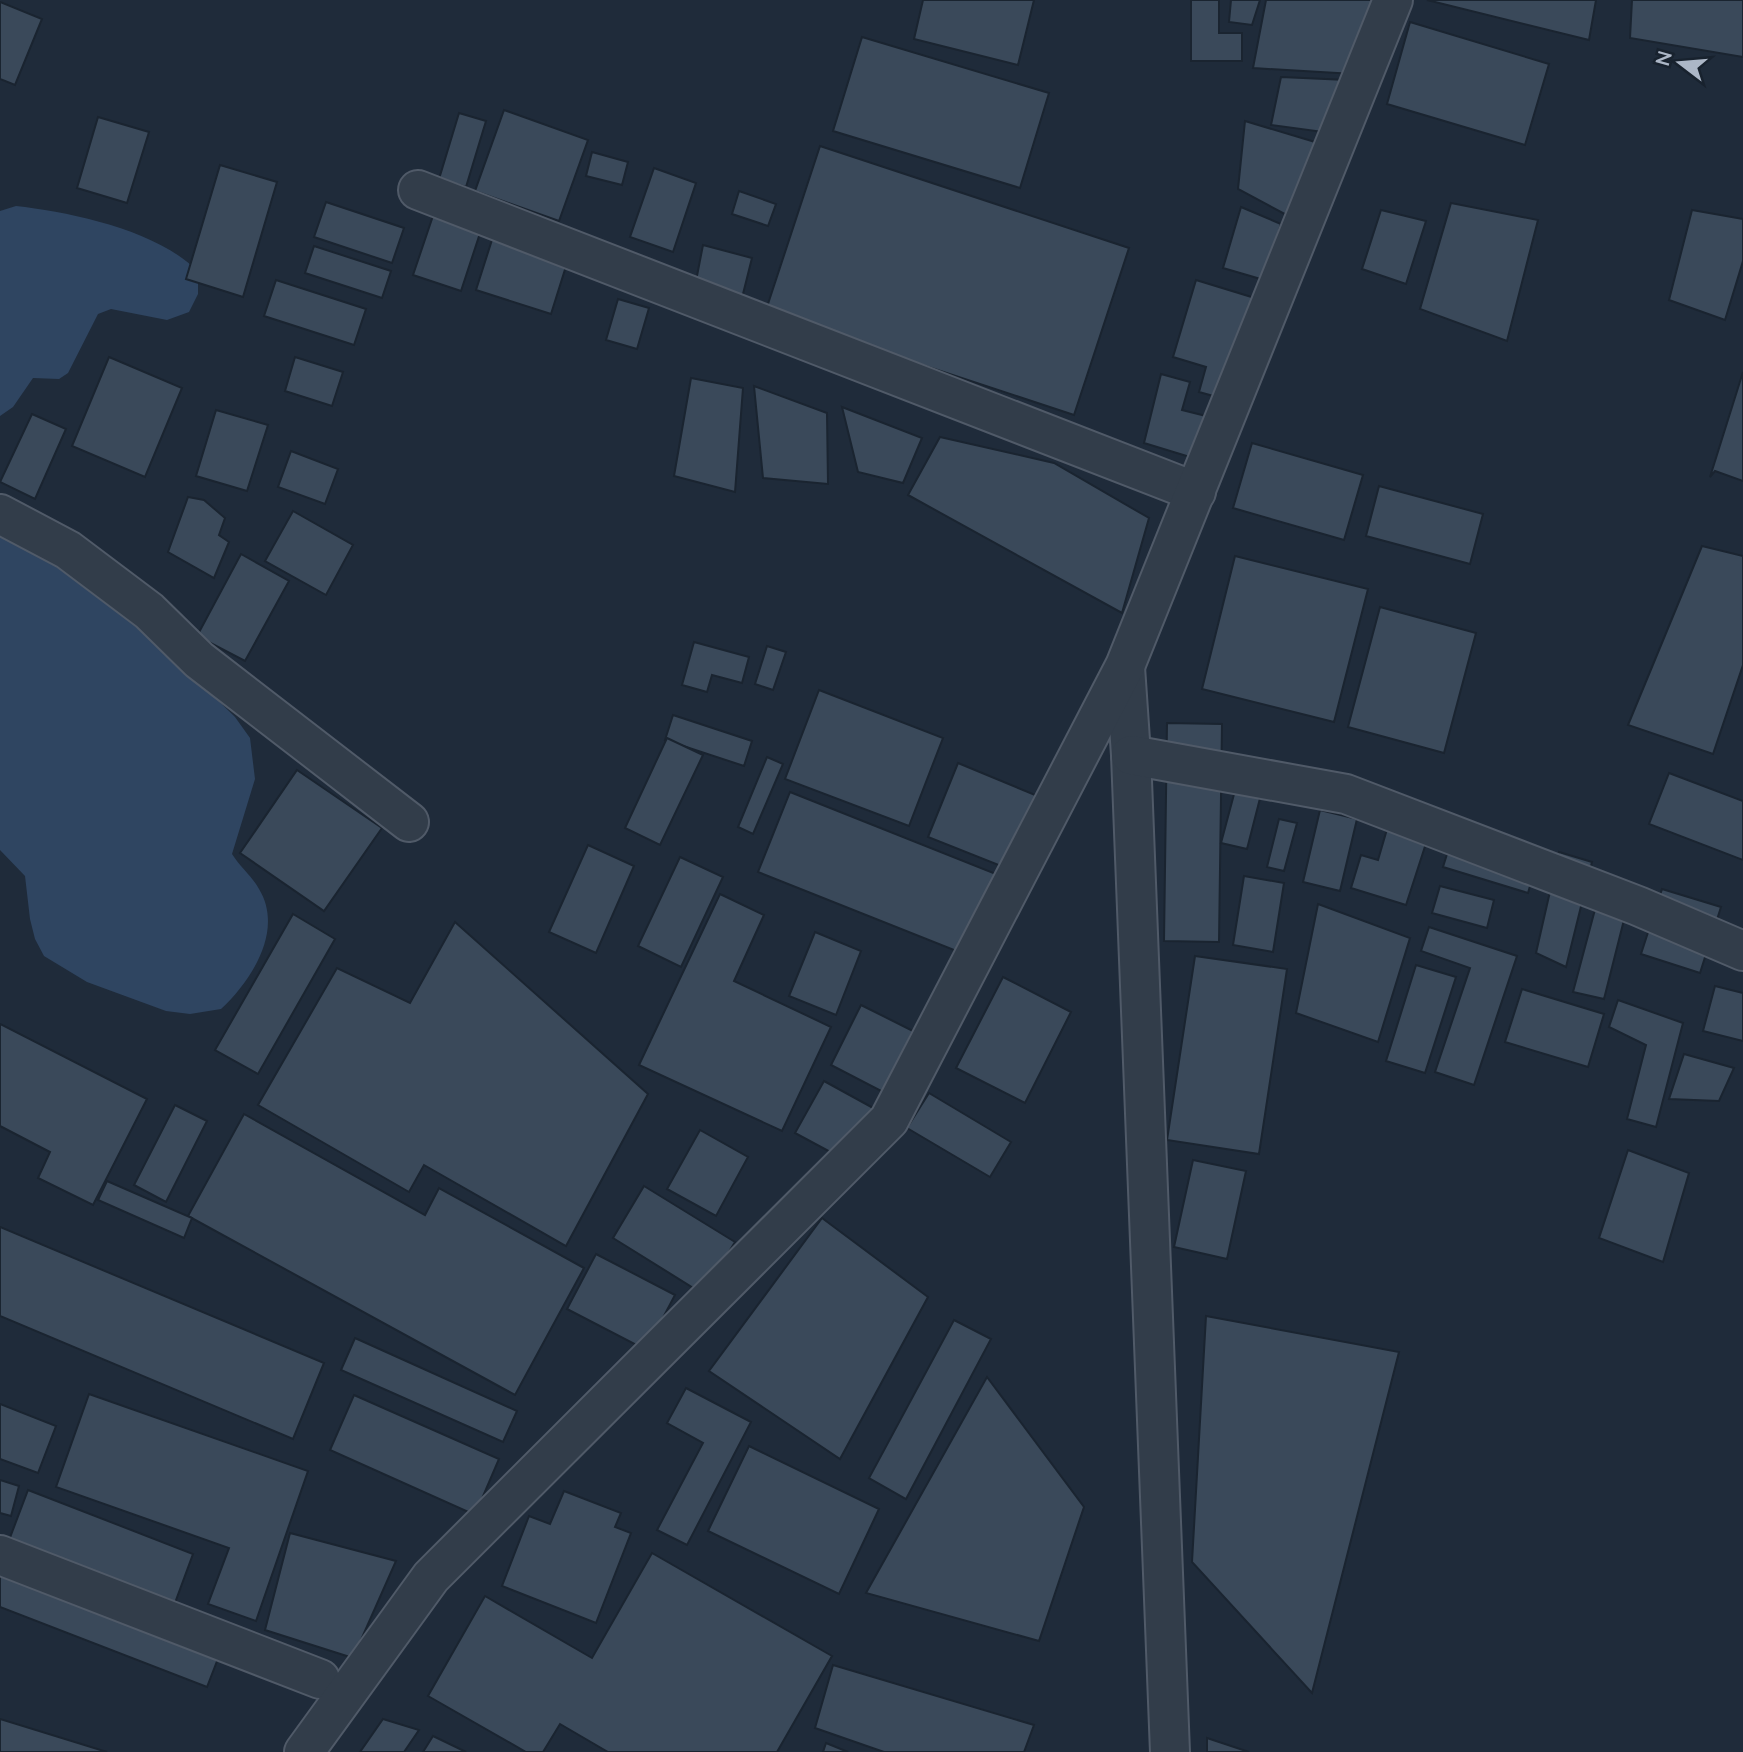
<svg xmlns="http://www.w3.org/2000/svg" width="1743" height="1752" viewBox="0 0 1743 1752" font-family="Lato,sans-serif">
<rect width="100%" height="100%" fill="#1f2b3a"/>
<g fill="#2f4561">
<path d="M16 206C71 212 160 231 198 272V294L189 312 167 320 111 309 98 314 68 373 59 379 33 378 13 407 0 416V211Z"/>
<path d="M0 528 122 606 235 717 250 738 255 779 232 854C240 867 252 876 259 889 284 930 252 980 221 1009L190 1014 166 1011 87 982 44 956 35 939 30 919 25 876 0 850Z"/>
</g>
<g fill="#3a495a" stroke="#1a2430" stroke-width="2">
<polygon points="923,0 1034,0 1018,65 914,39"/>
<polygon points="1191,0 1219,0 1219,33 1242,33 1242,61 1191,61"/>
<polygon points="1231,0 1260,0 1252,25 1229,22"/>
<polygon points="1266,0 1375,0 1354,74 1253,68"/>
<polygon points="1427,0 1596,0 1589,40"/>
<polygon points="1632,0 1743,0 1743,57 1630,38"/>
<polygon points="0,2 42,19 15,85 0,79"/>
<polygon points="1410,22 1549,64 1525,145 1387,104"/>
<polygon points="862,37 1049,93 1020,188 833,131"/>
<polygon points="1281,77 1347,80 1323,132 1271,125"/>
<polygon points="504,110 588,140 559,221 475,191"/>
<polygon points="459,113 486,121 466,187 439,179"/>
<polygon points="98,117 149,132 127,203 77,188"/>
<polygon points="1245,121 1325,145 1294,219 1238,189"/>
<polygon points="820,146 1129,248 1074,415 765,313"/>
<polygon points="592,152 628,162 622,185 586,176"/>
<polygon points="220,165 277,182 243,297 186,279"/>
<polygon points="654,168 696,183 673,252 630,237"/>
<polygon points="739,191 776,204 768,226 732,214"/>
<polygon points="438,201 485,218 461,291 413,275"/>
<polygon points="326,202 404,228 392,263 314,237"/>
<polygon points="1451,203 1538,220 1507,341 1420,309"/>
<polygon points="1241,207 1281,224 1264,280 1223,268"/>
<polygon points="1381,210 1426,221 1406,284 1362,269"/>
<polygon points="1692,210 1743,219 1743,261 1725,320 1669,300"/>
<polygon points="498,221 573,244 551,314 476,290"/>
<polygon points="703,245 752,258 741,302 696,281"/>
<polygon points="314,246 391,271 382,298 305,273"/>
<polygon points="276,280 366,309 354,345 264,316"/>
<polygon points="1196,280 1258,299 1217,397 1199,392 1206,367 1173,357"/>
<polygon points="618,299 649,308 637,349 606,340"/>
<polygon points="109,357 182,388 145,477 72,446"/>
<polygon points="295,357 343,372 332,406 285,391"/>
<polygon points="1743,372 1743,481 1715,471 1710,477"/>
<polygon points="1161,374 1190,382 1182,410 1214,418 1203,461 1144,443"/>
<polygon points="691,378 743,388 735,492 674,476"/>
<polygon points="754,386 827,413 828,484 763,478"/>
<polygon points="842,407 922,438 903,483 858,472"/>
<polygon points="216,410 268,425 247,491 196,476"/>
<polygon points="32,414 66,429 35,499 0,482"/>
<polygon points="940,437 1054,463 1149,518 1122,613 908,495"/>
<polygon points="1252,443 1363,475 1344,540 1233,508"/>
<polygon points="291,451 338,469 325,504 278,487"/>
<polygon points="1379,486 1483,514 1470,564 1366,536"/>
<polygon points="188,497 204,500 225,518 219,535 229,542 214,578 168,552"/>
<polygon points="293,511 353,545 326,595 265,561"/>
<polygon points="1702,546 1743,556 1743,665 1713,754 1628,725"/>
<polygon points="241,554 289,581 245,661 197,636"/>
<polygon points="1235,556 1368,589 1334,722 1202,689"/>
<polygon points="1380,607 1476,633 1444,753 1348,727"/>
<polygon points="694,642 749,657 742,683 712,675 707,692 682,685"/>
<polygon points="767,646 786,652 773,690 755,684"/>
<polygon points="819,690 943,738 909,826 785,779"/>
<polygon points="673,715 752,741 744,766 665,740"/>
<polygon points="1167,723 1222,724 1219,942 1164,941"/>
<polygon points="667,738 703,755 660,845 625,828"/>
<polygon points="767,757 783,764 753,834 738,827"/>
<polygon points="958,763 1040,797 1011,870 928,837"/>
<polygon points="1241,768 1266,775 1247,849 1221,843"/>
<polygon points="297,770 382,828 324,911 240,853"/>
<polygon points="1669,773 1743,801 1743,860 1649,824"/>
<polygon points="790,792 1001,876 969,956 758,872"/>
<polygon points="1320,810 1357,819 1340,891 1303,882"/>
<polygon points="1279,819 1297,823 1284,871 1267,867"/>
<polygon points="1390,819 1430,831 1406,905 1351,888 1361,855 1378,860"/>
<polygon points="1456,825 1540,851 1528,893 1443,867"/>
<polygon points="588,845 634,866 596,953 549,932"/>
<polygon points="1559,852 1592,862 1566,967 1536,953"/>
<polygon points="680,857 723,877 681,967 638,946"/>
<polygon points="1244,876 1284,883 1273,952 1233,945"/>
<polygon points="1440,886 1494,900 1487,928 1432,913"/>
<polygon points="1662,889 1721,907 1700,973 1641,954"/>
<polygon points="720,894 764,915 734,981 831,1027 782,1131 639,1065"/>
<polygon points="1597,902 1627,908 1604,999 1573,992"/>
<polygon points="1318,904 1410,938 1378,1042 1296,1013"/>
<polygon points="293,914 335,939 258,1074 215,1050"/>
<polygon points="455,922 648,1094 566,1246 424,1165 409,1192 258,1105 337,968 410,1003"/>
<polygon points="1429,927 1517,956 1474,1085 1435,1072 1470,968 1421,951"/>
<polygon points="815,932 861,951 836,1015 789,996"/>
<polygon points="1195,956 1287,969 1259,1154 1167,1140"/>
<polygon points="1416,965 1456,977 1425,1073 1386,1061"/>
<polygon points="1003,977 1071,1012 1025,1103 956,1068"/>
<polygon points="1715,986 1743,993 1743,1041 1703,1031"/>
<polygon points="1522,989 1604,1014 1588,1067 1505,1042"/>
<polygon points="1618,1000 1683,1023 1656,1127 1627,1119 1646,1045 1609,1027"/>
<polygon points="861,1005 913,1031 883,1092 831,1065"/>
<polygon points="0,1024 147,1099 93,1205 38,1178 50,1152 0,1126"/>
<polygon points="1684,1054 1734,1068 1719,1101 1669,1099"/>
<polygon points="824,1081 875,1109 847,1161 795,1133"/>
<polygon points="929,1093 1011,1142 990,1177 907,1128"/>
<polygon points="175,1105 207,1121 166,1202 134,1185"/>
<polygon points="244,1114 425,1215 439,1188 584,1268 515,1395 188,1216"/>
<polygon points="700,1130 748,1157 716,1216 667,1189"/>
<polygon points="1628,1150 1689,1173 1663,1262 1599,1238"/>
<polygon points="1193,1160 1246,1171 1227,1259 1174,1247"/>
<polygon points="107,1181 192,1218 184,1238 98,1200"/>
<polygon points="644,1186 735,1242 703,1294 613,1238"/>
<polygon points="822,1218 928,1297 840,1459 709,1371"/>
<polygon points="0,1227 324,1363 293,1439 0,1316"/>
<polygon points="596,1254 675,1295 646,1350 567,1309"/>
<polygon points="1206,1316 1399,1352 1312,1693 1192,1562"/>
<polygon points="954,1320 991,1339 906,1499 869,1478"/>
<polygon points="355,1338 517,1411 503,1442 341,1370"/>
<polygon points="987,1377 1084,1507 1039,1641 866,1593"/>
<polygon points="686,1388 751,1422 687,1545 657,1530 703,1443 667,1423"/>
<polygon points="89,1394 308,1471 256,1621 208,1604 229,1548 56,1487"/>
<polygon points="354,1395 499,1459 475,1515 330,1450"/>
<polygon points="0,1404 56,1426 38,1473 0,1459"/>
<polygon points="749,1446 879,1509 839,1594 708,1531"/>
<polygon points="0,1480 19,1486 11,1516 0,1513"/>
<polygon points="28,1490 193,1554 175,1603 231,1625 207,1687 0,1607 0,1564"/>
<polygon points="564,1491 621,1513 615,1527 631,1533 596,1623 502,1586 529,1516 550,1524"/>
<polygon points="290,1533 396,1561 353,1658 265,1630"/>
<polygon points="652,1553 832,1656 777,1752 608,1752 560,1724 543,1752 526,1752 428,1696 485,1596 592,1658"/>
<polygon points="833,1665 1034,1725 1024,1752 884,1752 815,1728"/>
<polygon points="0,1719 107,1752 0,1752"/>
<polygon points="383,1719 419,1730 404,1752 360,1752"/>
<polygon points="433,1736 466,1752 423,1752"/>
<polygon points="1207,1738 1249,1752 1207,1752"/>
<polygon points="826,1743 848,1752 823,1752"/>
</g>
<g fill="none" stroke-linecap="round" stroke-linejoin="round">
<defs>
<g id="street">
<polyline points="418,190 1196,492"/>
<polyline points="0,514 68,550 149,611 199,660 409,822"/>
<polyline points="1125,667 1131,755 1170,1752"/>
<polyline points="1131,755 1346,794 1638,906 1743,951"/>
<polyline points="0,1555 320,1679"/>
<polyline points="304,1752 431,1577 889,1120 1125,666 1393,0"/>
</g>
</defs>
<use href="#street" stroke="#505a68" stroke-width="42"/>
<use href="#street" stroke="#323d4a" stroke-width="38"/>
</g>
<g transform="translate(1680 63) rotate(286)" stroke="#18222e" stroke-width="5" paint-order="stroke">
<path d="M0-5L12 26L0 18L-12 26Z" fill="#acb7c7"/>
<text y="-10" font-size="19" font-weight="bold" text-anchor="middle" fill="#acb7c7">N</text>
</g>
</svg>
